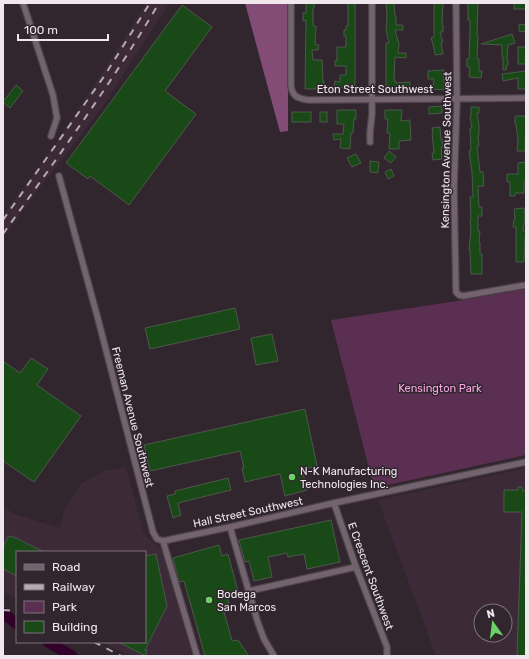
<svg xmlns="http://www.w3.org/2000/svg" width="529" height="659" viewBox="0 0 529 659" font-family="Rubik,sans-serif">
<rect width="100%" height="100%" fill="#31252e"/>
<g fill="#3c2a38" fill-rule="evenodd">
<polygon points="146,3 169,3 104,105 61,161 34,195 3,238 3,215 51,150 84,101 130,30"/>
<polygon points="126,467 144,534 162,550 192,656 129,656 103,642 145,642 145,552 17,552 17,598 3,592 3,506 14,514 60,528 64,510 82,483 104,471"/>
<path d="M526 468V656H436L378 500ZM481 611H505V635H481Z"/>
</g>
<polygon fill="#5a2f51" points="526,289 526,455 374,488 331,320 457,301"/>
<polygon fill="#834c76" points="245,3 288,3 288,131 280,132"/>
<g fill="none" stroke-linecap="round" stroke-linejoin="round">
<g stroke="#32012a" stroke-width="11">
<polyline points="3,613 17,624"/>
<polyline points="48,642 72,656"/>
</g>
</g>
<g fill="#1a4918" stroke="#4d584b">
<polygon points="306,3 314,3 314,8 313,8 313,26 316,26 315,44 319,45 318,50 312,50 313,60 322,60 323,81 324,81 324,87 315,88 315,89 305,89 306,20 303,21 303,13 306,13"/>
<polygon points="348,3 355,3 355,89 345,89 345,88 334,87 335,81 340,82 340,75 346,75 346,66 335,66 335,61 337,61 337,47 346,47 346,36 344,36 344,30 346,30 346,26 348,26"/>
<polygon points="386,3 394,3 395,16 396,16 396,25 403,25 403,30 395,30 399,44 398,53 406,53 406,58 395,57 394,81 396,81 396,83 410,82 410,88 386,89 386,43 389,43 386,31 387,15"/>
<polygon points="434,3 443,3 442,24 443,25 443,32 440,32 443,42 441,42 443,54 435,55 433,44 431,38 434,37"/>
<polygon points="468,3 478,3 477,36 478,36 477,59 479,59 479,71 482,71 481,78 469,77 470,67 467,67 467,59 469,59 470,32 470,20 468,20"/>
<rect x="514" y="3" width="12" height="6"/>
<polygon points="182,5 212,27 165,91 196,114 129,205 90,176 88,179 66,163"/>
<polygon points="519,24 526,25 526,32 519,31"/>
<polygon points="512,34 515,43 508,45 507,60 508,60 508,65 507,65 506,70 503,70 503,57 502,57 502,45 481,44"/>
<rect x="518" y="47" width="8" height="17"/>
<polygon points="444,70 444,90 433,89 434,79 428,79 428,71"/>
<polygon points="526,71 526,89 518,89 518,78 503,81 502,74"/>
<polygon points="16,85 23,91 10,108 3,102"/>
<polygon points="442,106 442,113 429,114 429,107"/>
<polygon points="471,107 479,107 479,113 477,113 479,125 479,135 478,135 479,146 477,146 480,172 483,172 484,186 478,186 479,207 482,207 482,216 478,216 478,231 480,231 479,242 480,242 480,254 482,254 482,274 471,274 470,250 469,250 471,229 470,219 471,219 470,197 473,197 472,172 469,151 471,151 470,128 472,128 470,117 471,117"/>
<polygon points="337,110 356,110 356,119 354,119 353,133 351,133 350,149 340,148 341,139 334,140 333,134 343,134 344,124 337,124"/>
<polygon points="385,110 402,110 401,121 410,120 411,140 399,141 399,149 389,149 390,133 387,133 388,119 385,119"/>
<rect x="292" y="112" width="19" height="10"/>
<rect x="320" y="112" width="7" height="10"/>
<polygon points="515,116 526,116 525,151 517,151 518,140 516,124 515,124"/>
<polygon points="440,127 441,140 442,139 443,147 441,147 442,159 433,160 432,153 434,153 432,133 433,133 432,128"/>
<polygon points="389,151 396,157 391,163 384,158"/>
<polygon points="356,154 361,163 352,167 347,158"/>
<polygon points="370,161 379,162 378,173 370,172"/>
<polygon points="526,162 526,181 524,181 524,193 515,193 515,196 510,196 510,182 507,182 507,174 518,174 518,163"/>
<polygon points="391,169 394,176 388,179 385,172"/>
<polygon points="524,208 525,216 523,231 526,231 526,238 525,238 524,262 516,262 516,227 513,227 514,219 515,219 514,209"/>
<polygon points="235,308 240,329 150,349 145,328"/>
<polygon points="272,334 278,361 256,365 251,338"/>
<polygon points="31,358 48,369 37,385 81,416 34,482 3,461 3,361 20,373"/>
<polygon points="305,409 317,466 302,469 307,490 285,496 280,474 245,482 242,468 244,468 240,451 150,471 144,445"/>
<polygon points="228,478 231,490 178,503 181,515 173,518 167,496 175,494 175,491"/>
<polygon points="518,487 522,487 523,491 526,491 526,656 517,656 522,512 504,512 504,490 518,490"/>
<polygon points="331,520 340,562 307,569 304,554 288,557 287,553 268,557 272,577 254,581 249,561 245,562 239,540"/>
<polygon points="12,536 44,552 17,552 17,576 3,569 3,547 8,537"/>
<polygon points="219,545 222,556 228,554 239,595 227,598 229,603 222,605 232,641 238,640 249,656 205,656 184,581 179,582 173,558"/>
<polygon points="156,554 167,606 145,650 147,650 146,652 146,656 118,642 145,642 145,556"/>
</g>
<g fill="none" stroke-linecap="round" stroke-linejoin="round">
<defs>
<g id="minor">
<polyline points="23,3 53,95 57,118 51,136"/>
<path d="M291 3V85C292 97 298 98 308 100L526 98"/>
<polyline points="456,3 457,99 454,188 456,292 459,295 463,296 526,285"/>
<polyline points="370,142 370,133 372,114 372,3"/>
<polyline points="59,176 98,319 153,532 157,539 163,541 230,527 334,503 526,462"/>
<polyline points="334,503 356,567 382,634 387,647 387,656"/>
<polyline points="230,527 258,623 264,639 274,656"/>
<polyline points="163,541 197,656"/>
<polyline points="249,591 356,567"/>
</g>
</defs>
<use href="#minor" stroke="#4c424a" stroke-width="8"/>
<use href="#minor" stroke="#72636e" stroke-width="5.5"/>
<g stroke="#b4abb1" stroke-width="2" stroke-dasharray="7 7" stroke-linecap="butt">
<polyline points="3,220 105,75 150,3"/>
<path d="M3 234C57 158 112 83 159 3"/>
<polyline points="3,610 17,611"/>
<polyline points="94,642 121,656"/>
</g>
</g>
<g fill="#6ad363" stroke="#31252e" stroke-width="1.5">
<circle cx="292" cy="477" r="4"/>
<circle cx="209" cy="600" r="4"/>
</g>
<g text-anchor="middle" stroke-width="3" stroke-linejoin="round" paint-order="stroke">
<g font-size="11" fill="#efe7ed" stroke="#31252e">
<text x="375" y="93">Eton Street Southwest</text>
<text transform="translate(446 150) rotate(-89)" y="4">Kensington Avenue Southwest</text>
<text transform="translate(133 417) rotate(76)" y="4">Freeman Avenue Southwest</text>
<text transform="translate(248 512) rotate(-12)" y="4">Hall Street Southwest</text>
<text transform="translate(371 576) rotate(70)" y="4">E Crescent Southwest</text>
</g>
<g font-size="11" fill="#f8a6e4" stroke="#31252e">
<text x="440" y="392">Kensington Park</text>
</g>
<g font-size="11" fill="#efe7ed" stroke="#31252e" text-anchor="start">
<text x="300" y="475">N-K Manufacturing<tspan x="300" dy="13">Technologies Inc.</tspan></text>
<text x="217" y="598">Bodega<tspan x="217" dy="13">San Marcos</tspan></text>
</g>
</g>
<rect width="529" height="659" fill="none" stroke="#efe7ed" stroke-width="8"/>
<rect x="16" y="551" width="130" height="92" fill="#31252e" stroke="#7d737a"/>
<rect x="24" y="564" width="20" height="6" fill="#72636e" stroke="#7d737a"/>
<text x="52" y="571" font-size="12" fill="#efe7ed">Road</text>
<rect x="24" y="584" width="20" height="6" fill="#b4abb1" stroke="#7d737a"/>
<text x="52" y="591" font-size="12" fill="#efe7ed">Railway</text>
<rect x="24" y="601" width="20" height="12" fill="#5a2f51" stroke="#7d737a"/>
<text x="52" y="611" font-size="12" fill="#efe7ed">Park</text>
<rect x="24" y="621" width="20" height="12" fill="#1a4918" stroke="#7d737a"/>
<text x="52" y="631" font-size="12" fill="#efe7ed">Building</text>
<g transform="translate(493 623) rotate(346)"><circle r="19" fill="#31252e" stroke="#7d737a"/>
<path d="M0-3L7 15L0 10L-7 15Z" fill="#6ad363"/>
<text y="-6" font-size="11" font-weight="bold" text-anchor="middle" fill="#efe7ed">N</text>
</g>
<path d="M18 34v6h90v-6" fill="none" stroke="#efe7ed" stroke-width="2"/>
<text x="24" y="34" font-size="12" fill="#efe7ed" stroke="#31252e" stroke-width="3" paint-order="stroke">100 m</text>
</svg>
